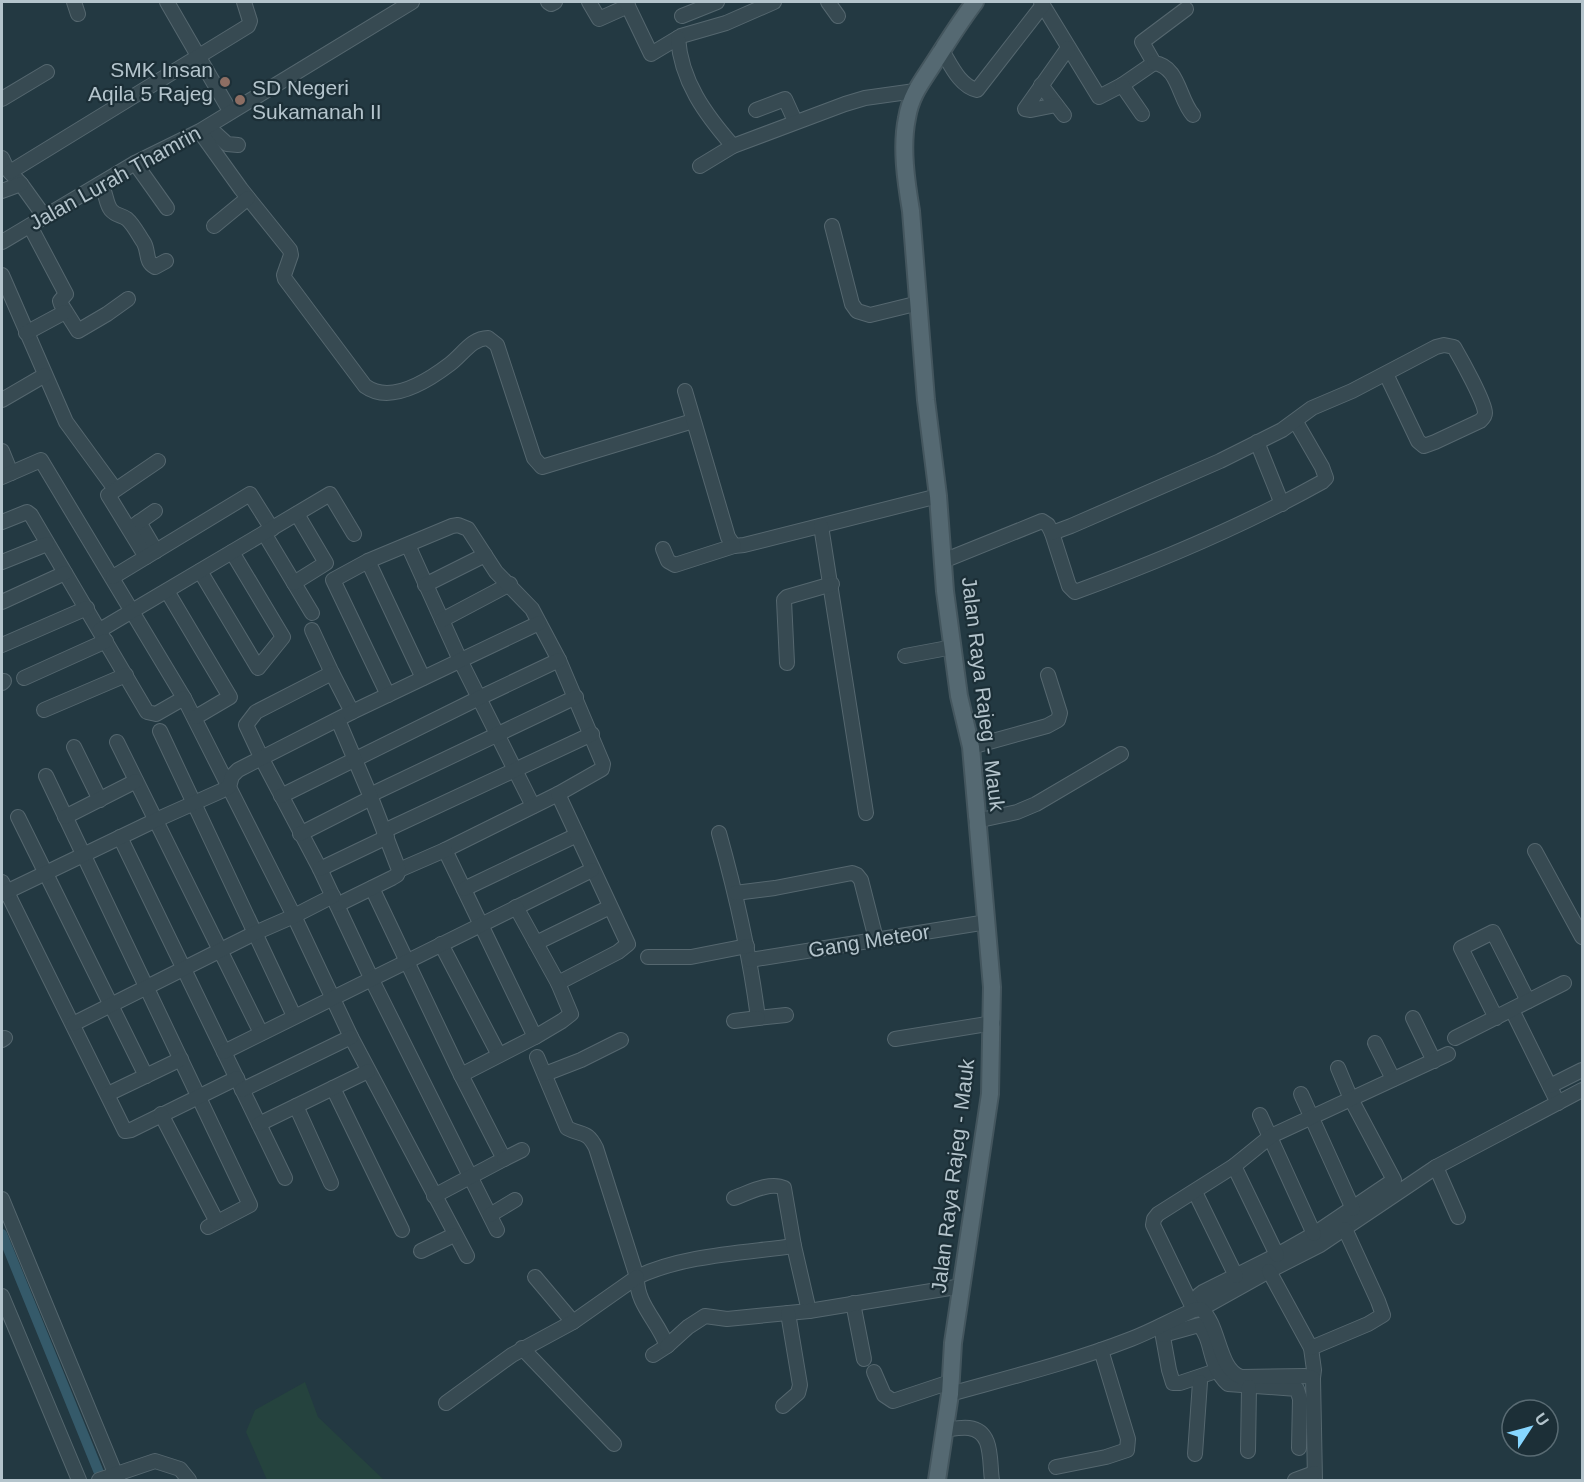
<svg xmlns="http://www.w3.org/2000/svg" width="1584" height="1482" viewBox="0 0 1584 1482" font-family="Arial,sans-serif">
<rect width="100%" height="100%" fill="#233942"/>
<polygon fill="#25433e" points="305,1382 318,1417 384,1480 267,1480 246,1432 255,1410"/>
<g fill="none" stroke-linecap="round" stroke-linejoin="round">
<polyline stroke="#355a6a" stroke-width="10" points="2,1234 102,1480"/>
<defs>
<g id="minor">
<polyline points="74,2 78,14"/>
<polyline points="167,2 230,111"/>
<polyline points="548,2 551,4 555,2"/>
<polyline points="589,2 599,19 628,6"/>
<polyline points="626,2 651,54 681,36 726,23 774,2"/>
<polyline points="828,2 838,16"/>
<polyline points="1041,2 1099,97 1122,85 1154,63 1142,42 1186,9"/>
<polyline points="682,16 717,2"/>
<path d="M678 38C681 81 705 114 733 146"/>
<path d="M941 49C950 63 959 86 977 90L1043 5"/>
<path d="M1154 63C1179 66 1179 100 1193 115"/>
<polyline points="1041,85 1064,115"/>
<polyline points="1122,85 1142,114"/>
<polyline points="2,99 47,72"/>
<polyline points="1056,105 1031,110 1025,109 1068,48"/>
<polyline points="756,110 785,99 795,121"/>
<polyline points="201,133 203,136 215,133 227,144 238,145"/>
<path d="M203 136 241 189 290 250 291 255 284 275 285 279 365 386C391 405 429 380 450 364 463 354 472 338 488 338L497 345 534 458 542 467 693 421"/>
<polyline points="2,158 7,169 21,184 44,216"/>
<polyline points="135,163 167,208"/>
<polyline points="700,166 733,146 845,104 865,98 915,91"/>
<polyline points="10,172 248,26 250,21 244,2"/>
<path d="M100 184C107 193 105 202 111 210 116 216 122 215 127 219 134 225 139 236 144 243 149 252 145 262 155 267L166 261"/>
<polyline points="2,191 21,184"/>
<polyline points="30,226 66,294 60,301 61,304 78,331 107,314 128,299"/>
<polyline points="214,226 248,198"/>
<polyline points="832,226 852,304 857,311 870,315 919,303"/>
<polyline points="2,242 135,163 200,131 412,2"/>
<polyline points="2,275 66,422 112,485"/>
<polyline points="26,333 65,312"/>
<polyline points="685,391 728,537 734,546 744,545 938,496"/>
<polyline points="2,400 45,375"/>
<polyline points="1257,442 1282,504"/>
<polyline points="2,451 11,473"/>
<polyline points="2,477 41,460 184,698"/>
<polyline points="2,522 27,512 31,515 147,712 156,714 184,698 294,916 351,1037 467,1256"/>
<polyline points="139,522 156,551"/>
<polyline points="821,526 866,813"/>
<polyline points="132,527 155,511"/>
<polyline points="264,533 312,613"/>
<path d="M1052 533 1069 586 1075 592C1160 561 1243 526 1322 482L1326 478 1322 467 1296 422"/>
<polyline points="408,545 460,660 533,806"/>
<polyline points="663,549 668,561 675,565 734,546"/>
<polyline points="146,557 108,495 158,461"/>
<polyline points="368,561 423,678"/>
<path d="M943 561 1042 521 1048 525 1052 533 1071 526 1220 461 1282 430 1312 408 1352 391 1436 347 1444 345 1454 347C1461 359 1485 402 1485 413 1485 417 1482 419 1480 421L1435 442 1424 446 1418 441 1386 374"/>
<polyline points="2,562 47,544"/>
<polyline points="200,571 258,668 283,637 232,552"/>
<polyline points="113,577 250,494 272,529"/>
<polyline points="294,583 326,563 297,514"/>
<polyline points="425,585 485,555"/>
<polyline points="167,591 230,697 196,717"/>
<polyline points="2,602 65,573"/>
<polyline points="442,620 510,584"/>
<polyline points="100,630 330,494 354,534"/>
<polyline points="312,630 332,673"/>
<polyline points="2,645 87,608"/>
<polyline points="905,656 953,647"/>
<polyline points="787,663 784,600 787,597 832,584"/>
<polyline points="24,678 106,641"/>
<polyline points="2,683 4,681"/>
<polyline points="388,695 333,580 368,561 452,526 458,525 468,529 496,572 532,609 559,660 603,764 602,769 558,794 445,850 535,1037"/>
<polyline points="44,710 126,675"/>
<polyline points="352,712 332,673 256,712 246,725 262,759 320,869 374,984 497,1230"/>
<polyline points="160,731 294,1016"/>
<polyline points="117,742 261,1033"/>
<polyline points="74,747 100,800"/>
<polyline points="971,747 1047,726 1058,720 1060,713 1048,675"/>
<polyline points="46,776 250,1205 208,1227"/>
<polyline points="370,795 576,697"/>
<polyline points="281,796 479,698 559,660"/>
<polyline points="18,817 146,1076"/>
<polyline points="65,817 136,781"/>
<polyline points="976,821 1017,812 1036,804 1121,754"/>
<polyline points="384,831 592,734"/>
<path d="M719 833C736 894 750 955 758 1018L786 1015"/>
<polyline points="300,834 371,798"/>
<polyline points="120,837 285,1178"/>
<polyline points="1535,851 1582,937"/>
<polyline points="320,869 387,837"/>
<polyline points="399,870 445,850"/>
<polyline points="2,882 125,1131 131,1130 237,1078"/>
<polyline points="372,888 461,1075 504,1159 434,1196"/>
<polyline points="464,889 577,835"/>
<polyline points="735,893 775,888 852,873 857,875 861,880 876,939"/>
<polyline points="2,894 156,820 221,791 229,787 232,776 238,770 352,712 539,623"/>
<polyline points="337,905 392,878 397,875 399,870 370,795 338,720"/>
<polyline points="536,943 610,907"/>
<polyline points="441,944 499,1055"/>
<polyline points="648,957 691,957 747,946"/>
<polyline points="750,960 987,922"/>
<polyline points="558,983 618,952 628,944 558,794"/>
<polyline points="1512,1010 1558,1103"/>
<polyline points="1413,1018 1434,1061"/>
<polyline points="1496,1018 1461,948 1493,932 1528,1001"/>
<polyline points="734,1021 758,1018"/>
<polyline points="73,1024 255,933 294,916 333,896"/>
<polyline points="1455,1038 1564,983"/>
<polyline points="895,1039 993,1023"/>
<polyline points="2,1040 5,1038"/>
<polyline points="1375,1043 1393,1079"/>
<polyline points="224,1052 592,870"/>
<path d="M537 1057 567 1128C582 1136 587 1130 596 1148L637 1277C683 1255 744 1253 794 1246"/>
<polyline points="1338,1068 1351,1099 1394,1180 1314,1234 1277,1255 1203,1292 1199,1295 1201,1309 1269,1271 1320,1245 1436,1167 1582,1090"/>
<polyline points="545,1074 581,1060 621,1040"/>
<polyline points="461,1075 535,1037 562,1021 571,1014 558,983 516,907"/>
<polyline points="1550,1086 1582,1070"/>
<polyline points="333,1088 402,1230"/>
<polyline points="242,1090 351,1037"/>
<polyline points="108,1094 181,1059"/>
<polyline points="1301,1094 1353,1209"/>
<polyline points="296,1106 331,1183"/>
<polyline points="161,1114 217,1222"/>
<polyline points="1260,1115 1314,1234"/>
<polyline points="259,1124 368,1071"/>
<polyline points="504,1159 522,1150"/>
<polyline points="1234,1166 1277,1255"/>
<polyline points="1436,1167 1458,1217"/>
<polyline points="1195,1192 1236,1276"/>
<path d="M734 1198C748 1193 770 1181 784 1188L794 1246 809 1311"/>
<polyline points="2,1199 118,1480"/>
<polyline points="490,1215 515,1200"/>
<polyline points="421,1251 454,1235"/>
<polyline points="1269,1271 1311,1348 1314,1370 1313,1378"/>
<polyline points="535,1277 573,1322"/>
<path d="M637 1277C636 1304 658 1321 667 1346L653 1355"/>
<polyline points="2,1296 79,1480"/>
<polyline points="853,1303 864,1359"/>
<polyline points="1194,1310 1153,1225 1154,1219 1158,1214 1234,1166 1271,1136 1448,1054"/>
<polyline points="1161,1326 1169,1370 1173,1383 1180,1383 1216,1371"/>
<path d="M1163 1335 1199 1325C1214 1341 1207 1364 1228 1384L1297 1389 1300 1399 1299 1448"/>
<polyline points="667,1346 688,1327 705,1316 727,1319 809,1311 962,1286"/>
<polyline points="522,1348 614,1444"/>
<polyline points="1311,1348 1368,1324 1383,1315 1378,1301 1345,1229"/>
<polyline points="874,1372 884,1395 893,1401 950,1382"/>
<path d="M950 1394C1011 1377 1072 1362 1131 1339 1152 1331 1173 1319 1194 1310L1201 1309C1220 1325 1218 1370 1241 1377L1305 1376 1313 1378 1315 1480"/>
<polyline points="446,1403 512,1355 573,1322 637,1277"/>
<polyline points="783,1406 798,1393 800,1385 788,1313"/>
<path d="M945 1430C952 1429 961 1427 969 1428 994 1431 989 1462 992 1480"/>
<polyline points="1248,1451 1249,1387"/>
<polyline points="1195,1454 1200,1382"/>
<polyline points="1056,1467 1106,1457 1127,1450 1128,1439 1101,1350"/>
<polyline points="99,1480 155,1461 180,1469 189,1480"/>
<polyline points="1295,1480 1314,1473"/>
</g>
<path id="major" d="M937 1480 950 1394 953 1343 990 1094 992 987 971 747 959 696 945 591 938 496 926 400 911 211C906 181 901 147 907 118 910 99 918 87 928 72 944 48 958 24 975 2"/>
</defs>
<use href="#minor" stroke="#55676f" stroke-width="16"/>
<use href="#major" stroke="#44565e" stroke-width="20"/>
<use href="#minor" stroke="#374a52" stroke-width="14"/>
<use href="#major" stroke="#556972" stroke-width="16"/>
</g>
<g fill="#8d6e63" stroke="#1c2f37" stroke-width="2">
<circle cx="225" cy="82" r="6"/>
<circle cx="240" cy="100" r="6"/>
</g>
<g text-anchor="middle" stroke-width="4.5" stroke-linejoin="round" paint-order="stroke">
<g font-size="21" fill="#b4c4cc" stroke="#1c2f37" text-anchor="end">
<text x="213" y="77">SMK Insan<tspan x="213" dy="24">Aqila 5 Rajeg</tspan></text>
<text x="252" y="95" text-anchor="start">SD Negeri<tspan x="252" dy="24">Sukamanah II</tspan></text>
</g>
<g font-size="21" fill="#b4c4cc" stroke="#1c2f37">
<text transform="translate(115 178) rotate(-29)" y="7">Jalan Lurah Thamrin</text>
<text transform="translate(983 694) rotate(83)" y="7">Jalan Raya Rajeg - Mauk</text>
<text transform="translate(869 941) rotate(-9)" y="7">Gang Meteor</text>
<text transform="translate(953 1176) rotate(-83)" y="7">Jalan Raya Rajeg - Mauk</text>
</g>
</g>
<rect width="1584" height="1482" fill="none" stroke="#b4c4cc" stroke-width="6"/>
<g transform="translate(1530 1428) rotate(54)"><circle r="28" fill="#1c2f37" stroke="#596b73" stroke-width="1.5"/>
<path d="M0-4.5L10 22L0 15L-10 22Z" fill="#86d6ff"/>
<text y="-9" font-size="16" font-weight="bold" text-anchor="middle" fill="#b4c4cc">U</text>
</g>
</svg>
